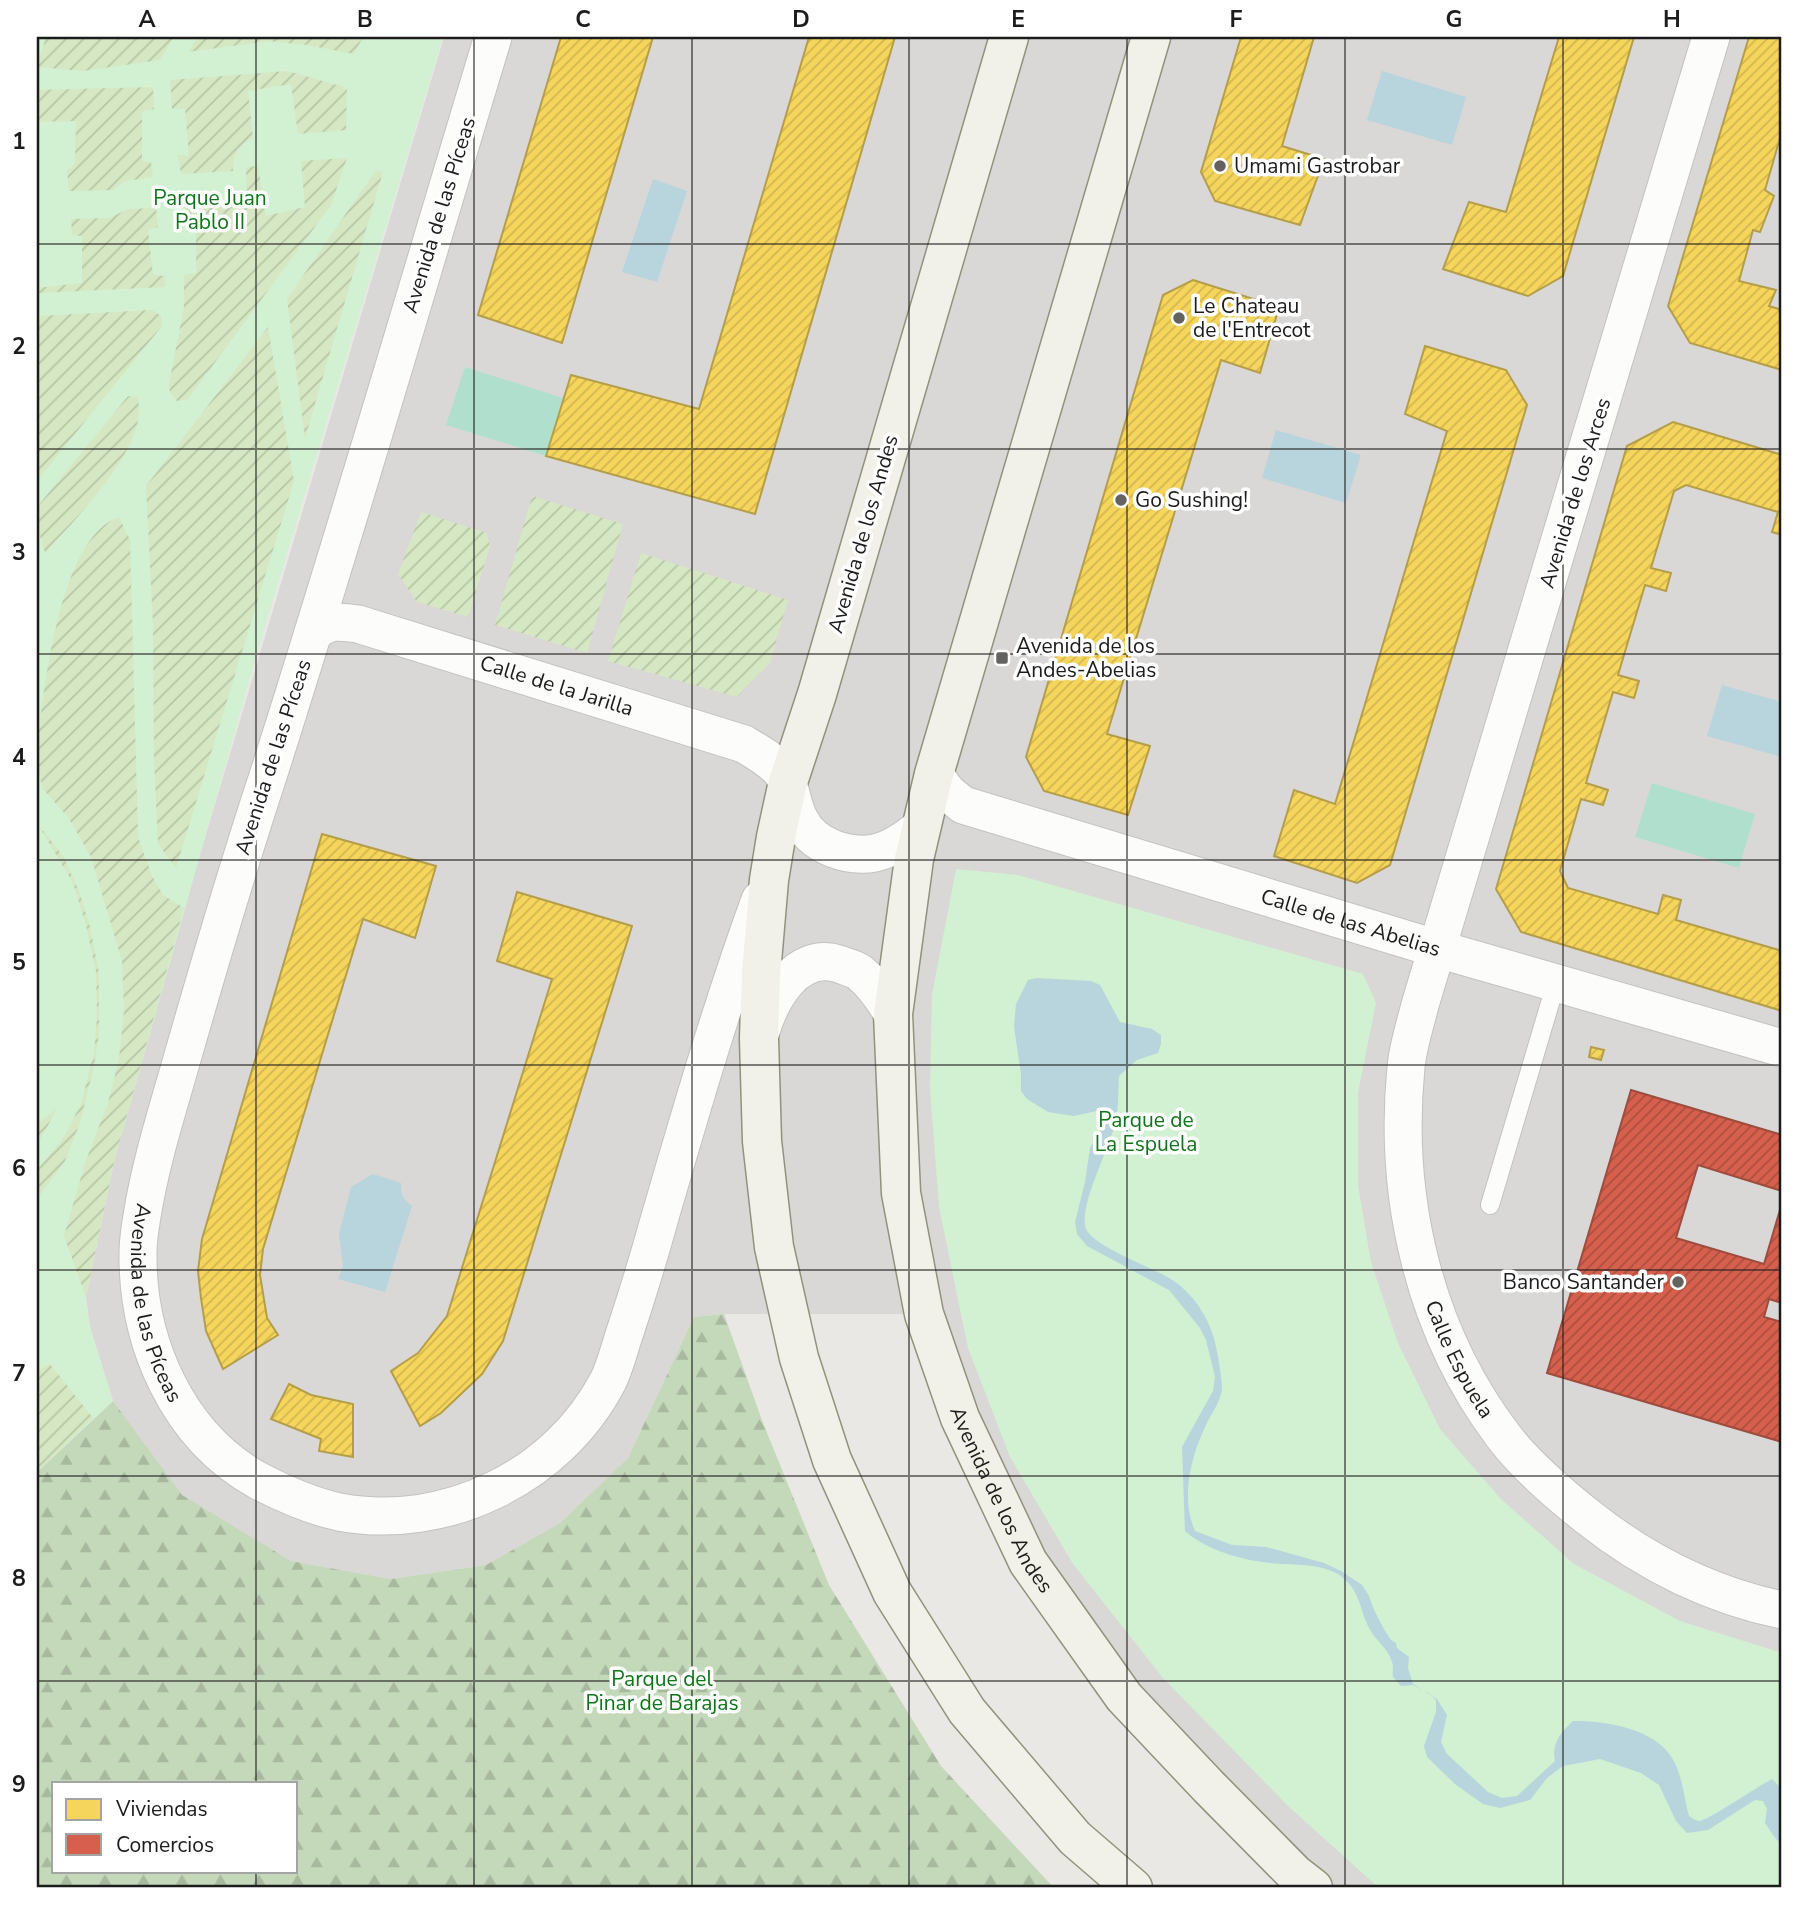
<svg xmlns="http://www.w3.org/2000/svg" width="1819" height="1925" viewBox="0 0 1819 1925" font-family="'Nunito Sans',sans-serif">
<defs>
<pattern id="forest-firs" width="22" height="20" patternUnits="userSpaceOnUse" patternTransform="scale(1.75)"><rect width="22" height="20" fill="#c4d8ba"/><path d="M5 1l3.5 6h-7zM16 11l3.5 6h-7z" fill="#a8b99f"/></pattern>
<pattern id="garden-furrows" width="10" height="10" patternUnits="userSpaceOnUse" patternTransform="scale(1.75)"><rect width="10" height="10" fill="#d6e7c3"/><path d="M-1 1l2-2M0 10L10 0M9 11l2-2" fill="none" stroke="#b7c6a7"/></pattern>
<pattern id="homes-hatch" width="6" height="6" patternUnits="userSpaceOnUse" patternTransform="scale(1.75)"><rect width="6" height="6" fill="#f6d55c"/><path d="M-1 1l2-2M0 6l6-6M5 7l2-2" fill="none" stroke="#d2b64f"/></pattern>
<pattern id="shops-hatch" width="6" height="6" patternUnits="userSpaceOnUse" patternTransform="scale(1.75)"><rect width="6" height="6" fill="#d6604d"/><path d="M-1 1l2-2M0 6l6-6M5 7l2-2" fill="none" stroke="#ad4e3f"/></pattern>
</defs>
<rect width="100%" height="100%" fill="#eae8e4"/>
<polygon fill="#d9d8d6" points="444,37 1782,37 1782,1888 1313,1888 1028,1562 923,1314 724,1314 694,1317 628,1458 560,1523 486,1565 391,1579 291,1561 181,1495 121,1414 113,1401 90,1327 86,1297 114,1162 184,908"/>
<path fill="url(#forest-firs)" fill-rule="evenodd" d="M724 1314 763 1423 829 1585 941 1766 1054 1888H37V1472L113 1401 182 1495 291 1561 391 1579 486 1565 560 1523 628 1458 694 1317ZM54 1783H296V1871H54Z"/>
<g fill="#d2f0d2">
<polygon points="37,37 443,37 254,663 114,1162 86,1297 90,1327 113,1401 37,1472"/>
<polygon points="956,869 1018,875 1363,974 1376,1003 1358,1093 1358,1185 1371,1262 1398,1343 1440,1429 1501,1499 1574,1564 1680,1621 1782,1653 1782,1888 1379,1888 1288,1806 1163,1678 1073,1564 1010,1457 968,1348 939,1207 930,1089 932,995"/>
</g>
<g fill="url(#garden-furrows)">
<polygon points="46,37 174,37 160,60 83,71 37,67"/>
<polygon points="198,37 363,37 354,54 307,45 268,41 188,52"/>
<path d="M288 71 347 88 346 130 298 134 291 84 248 91 253 138C238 146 232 154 233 171L181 174 178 155 189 156 185 109H172L170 80Z"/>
<polygon points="153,87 154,109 142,112 142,161 151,162 153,177 126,181 113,190 69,191 67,170 75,164 76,121 37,122 37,90"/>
<polygon points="347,158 331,205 188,399 177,401 170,392 169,384 184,307 184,275 196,273 196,228 186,227 184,205 247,201 246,167 258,166 266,216 305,207 301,161"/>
<polygon points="376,170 383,172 305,438 287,299"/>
<polygon points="156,208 158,227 148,230 153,275 165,276 165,287 37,293 37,288 82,283 82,236 72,235 71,219 109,218 128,209"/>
<polygon points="152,310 161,316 162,326 37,481 37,316"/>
<polygon points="268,327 294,481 176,868 158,844 154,760 153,625 146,486"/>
<path d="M128 396 137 397C153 443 73 521 45 553L37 526V507Z"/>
<polygon points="532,496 623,524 587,653 495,625"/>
<polygon points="421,512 487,533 490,547 468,617 417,602 398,574"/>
<path d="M119 517 130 540 138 837 152 876 163 895 184 908 114 1162 86 1297 64 1236 85 1163 108 1103 119 1059 124 1011 122 961 91 857 68 817 43 789 37 768V746C44 690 59 537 119 517Z"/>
<polygon points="641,553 788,600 770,663 737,697 608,661"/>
<polygon points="37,823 63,856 79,891 90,927 99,973 99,1034 94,1066 80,1123 65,1161 37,1199 37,1170 64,1137 81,1104 94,1053 97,1017 96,972 86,925 73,883"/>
<polygon points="57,1109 37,1145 37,1124"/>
<polygon points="50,1364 93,1418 37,1472 37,1371"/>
</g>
<g fill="#b0e0cd">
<polygon points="465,367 563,398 546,456 446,425"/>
<polygon points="1652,783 1755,814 1739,868 1635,837"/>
</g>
<g fill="#b8d4dd">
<polygon points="1382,71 1466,97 1452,145 1367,120"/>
<polygon points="653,179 687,191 657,282 622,272"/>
<polygon points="1276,430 1361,455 1346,503 1262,478"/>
<polygon points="1722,685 1782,702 1782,757 1707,736"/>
<path d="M1037 978 1091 981 1100 985 1120 1022 1152 1029 1161 1035V1044L1158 1053 1137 1060 1119 1076C1118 1090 1119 1105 1116 1119 1111 1147 1081 1199 1085 1226 1088 1245 1152 1267 1169 1278 1195 1293 1213 1324 1217 1352 1219 1362 1222 1380 1222 1389 1221 1400 1212 1413 1207 1423 1191 1455 1180 1497 1195 1531L1232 1545 1266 1547 1324 1563 1341 1571 1362 1585 1369 1596 1374 1610 1385 1631 1391 1640 1396 1643 1397 1648 1409 1657 1408 1668 1413 1684 1437 1699 1447 1715 1441 1742 1447 1754 1488 1792 1502 1798 1517 1796 1555 1761C1551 1744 1561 1732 1573 1721 1605 1721 1654 1728 1672 1758 1682 1773 1684 1798 1689 1816 1691 1817 1696 1821 1699 1821 1706 1822 1760 1785 1772 1779L1782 1789V1844L1776 1839 1765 1823 1767 1809 1763 1801 1755 1800 1708 1830 1687 1833 1676 1821 1659 1785 1641 1773 1600 1759 1563 1766 1547 1778 1530 1800 1500 1808 1483 1804 1455 1784 1427 1757 1424 1746 1436 1712V1700L1430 1694 1413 1685 1401 1686 1393 1677C1392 1671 1394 1667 1392 1662 1388 1647 1374 1640 1368 1626 1362 1614 1360 1598 1351 1586 1333 1561 1297 1566 1270 1563 1242 1560 1206 1550 1185 1531L1182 1447 1213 1391 1215 1377 1206 1340 1200 1328 1169 1290 1087 1246 1077 1234 1075 1222 1085 1182 1090 1148 1109 1115 1110 1108 1074 1116 1048 1112 1027 1099 1021 1091V1074L1014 1027 1016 1004 1028 980Z"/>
<path d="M373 1174 401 1183C400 1195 403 1199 412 1206L385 1292 338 1279 343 1267 339 1234 351 1187Z"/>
</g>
<g fill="url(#homes-hatch)" stroke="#b59e49" stroke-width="2">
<polygon points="561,37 653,37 562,343 478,315"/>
<polygon points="809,37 895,37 755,514 546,456 571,375 699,409"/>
<polygon points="1241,37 1314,37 1282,146 1324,159 1300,225 1215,201 1201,172"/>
<polygon points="1559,37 1634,37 1563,276 1528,296 1443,269 1469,202 1506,212"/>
<polygon points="1749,37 1782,37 1782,131 1765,190 1774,196 1760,232 1753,230 1739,281 1776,290 1769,306 1782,310 1782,370 1690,343 1668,306"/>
<polygon points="1193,280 1279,307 1260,373 1221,360 1107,734 1150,746 1128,815 1044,791 1026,757 1163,295"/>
<polygon points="1425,346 1506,370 1527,405 1390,865 1357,883 1274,856 1294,790 1335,804 1447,431 1405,414"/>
<polygon points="1673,422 1782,455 1782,535 1772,532 1778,512 1686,485 1674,491 1651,568 1671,573 1666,591 1645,585 1618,675 1639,681 1634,698 1613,692 1586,783 1608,790 1603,805 1581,799 1560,871 1568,888 1658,914 1663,895 1681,900 1676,920 1782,951 1782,1011 1521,932 1496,889 1627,446"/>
<polygon points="322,834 436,866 415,938 363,919 263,1249 260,1275 267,1318 278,1335 223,1369 206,1331 201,1298 198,1271 202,1239"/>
<polygon points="517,892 632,926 503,1341 482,1374 441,1413 420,1426 391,1371 418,1353 447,1316 552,979 497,961"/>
<polygon points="1591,1047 1604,1050 1601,1060 1589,1057"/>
<polygon points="289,1384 311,1395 353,1404 353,1457 319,1451 321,1439 271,1419"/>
</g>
<polygon fill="url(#shops-hatch)" stroke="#9e4c3e" stroke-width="2" points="1631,1090 1782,1135 1782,1191 1698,1165 1676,1238 1764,1264 1782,1203 1782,1303 1769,1299 1764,1317 1782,1322 1782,1379 1780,1386 1782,1387 1782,1442 1547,1373"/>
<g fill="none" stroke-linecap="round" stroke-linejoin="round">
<defs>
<polyline id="service" points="1490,1205 1556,983"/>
<g id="minor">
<path id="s1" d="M493 37C418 284 346 533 267 779 235 876 206 975 178 1073 164 1121 150 1167 142 1216 140 1228 138 1241 138 1253 137 1342 177 1436 259 1481 284 1494 311 1506 339 1512 445 1532 558 1477 608 1381 615 1367 619 1350 624 1335 637 1296 649 1257 660 1217 691 1111 722 1004 760 900"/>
<path id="s2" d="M1711 37 1420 1005C1415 1025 1408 1046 1406 1067 1393 1198 1424 1332 1504 1437 1527 1467 1559 1494 1588 1517 1646 1563 1710 1595 1782 1610"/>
<path id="s3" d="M313 633C328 620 339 621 358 624L744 744C757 752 770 759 780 770 792 784 791 804 800 820 813 846 847 858 875 853 893 849 908 838 922 826"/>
<path id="s4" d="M934 774 947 792 963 805 1438 949 1782 1048"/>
<path d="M760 1034C770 1000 796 950 839 964 846 967 853 968 859 972 874 984 883 999 893 1014"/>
</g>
<g id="secondary">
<polyline points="1009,37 817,694 788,782 776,837 769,880 761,973 759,1039 762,1141 774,1247 799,1358 832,1460 892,1592 967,1711 1075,1838 1133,1888"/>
<path id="s5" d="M1151 37 934 774 914 859 893 1014 901 1193 924 1314 960 1418 1028 1562 1124 1697 1209 1787 1295 1874 1313 1888"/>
</g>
</defs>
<use href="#service" stroke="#c3c2c0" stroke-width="20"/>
<use href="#minor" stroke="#c3c2c0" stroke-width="39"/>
<use href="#secondary" stroke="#91927d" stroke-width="41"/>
<use href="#service" stroke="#fcfcfb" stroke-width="18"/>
<use href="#minor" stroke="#fcfcfb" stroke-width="37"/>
<use href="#secondary" stroke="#f2f1e9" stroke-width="38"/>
</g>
<path fill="none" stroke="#1c1c1c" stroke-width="2" stroke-opacity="0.55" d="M256 37V1783M474 37V1888M692 37V1888M909 37V1888M1127 37V1888M1345 37V1888M1563 37V1888M37 244H1782M37 449H1782M37 654H1782M37 860H1782M37 1065H1782M37 1270H1782M37 1476H1782M37 1681H1782M256 1871V1888"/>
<g fill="#646362" stroke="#fff" stroke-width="2.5">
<circle cx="1220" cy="166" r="7"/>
<circle cx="1179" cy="318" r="7"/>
<circle cx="1121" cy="500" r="7"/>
<rect x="995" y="651" width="14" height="14" rx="3.5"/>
<circle cx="1678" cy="1282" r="7"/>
</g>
<g text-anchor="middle" stroke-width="7" stroke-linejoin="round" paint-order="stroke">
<g font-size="21" fill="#1c1c1c" stroke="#fff" text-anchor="start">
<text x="1234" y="173">Umami Gastrobar</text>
<text x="1193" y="313">Le Chateau<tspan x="1193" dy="24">de l'Entrecot</tspan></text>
<text x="1135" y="507">Go Sushing!</text>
<text x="1016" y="653">Avenida de los<tspan x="1016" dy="24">Andes-Abelias</tspan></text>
<text x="1664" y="1289" text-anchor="end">Banco Santander</text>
</g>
<g font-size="21" fill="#0e7519" stroke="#fff">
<text x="210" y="205">Parque Juan<tspan x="210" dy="24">Pablo II</tspan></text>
<text x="1146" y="1127">Parque de<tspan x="1146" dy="24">La Espuela</tspan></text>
<text x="662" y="1686">Parque del<tspan x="662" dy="24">Pinar de Barajas</tspan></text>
</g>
<g font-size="21" fill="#1c1c1c" stroke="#fff">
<text transform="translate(439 215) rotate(-73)" y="7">Avenida de las Píceas</text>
<text transform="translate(1575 493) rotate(-73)" y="7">Avenida de los Arces</text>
<text transform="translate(863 534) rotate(-74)" y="7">Avenida de los Andes</text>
<text dy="7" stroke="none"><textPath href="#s3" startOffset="256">Calle de la Jarilla</textPath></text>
<text transform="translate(273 757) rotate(-72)" y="7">Avenida de las Píceas</text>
<text dy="7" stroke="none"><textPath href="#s4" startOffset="448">Calle de las Abelias</textPath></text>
<text dy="7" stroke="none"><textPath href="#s1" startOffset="1320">Avenida de las Píceas</textPath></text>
<text dy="7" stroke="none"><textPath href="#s2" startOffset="1376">Calle Espuela</textPath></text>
<text dy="7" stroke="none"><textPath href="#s5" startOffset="1516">Avenida de los Andes</textPath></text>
</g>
</g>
<rect width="1819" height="1925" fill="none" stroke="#ffffff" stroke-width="77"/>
<rect x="52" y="1782" width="245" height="91" fill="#ffffff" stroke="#a4a4a4" stroke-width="2"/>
<rect x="66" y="1799" width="35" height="21" fill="#f6d55c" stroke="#a4a4a4" stroke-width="2"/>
<text x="116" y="1816" font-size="21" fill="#1c1c1c">Viviendas</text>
<rect x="66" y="1834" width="35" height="21" fill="#d6604d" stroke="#a4a4a4" stroke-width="2"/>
<text x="116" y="1852" font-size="21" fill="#1c1c1c">Comercios</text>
<rect x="38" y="38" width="1742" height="1848" fill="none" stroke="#1c1c1c" stroke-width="2.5"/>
<g font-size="23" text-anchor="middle" font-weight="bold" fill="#1c1c1c">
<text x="147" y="27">A</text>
<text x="365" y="27">B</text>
<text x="583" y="27">C</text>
<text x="801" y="27">D</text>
<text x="1018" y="27">E</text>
<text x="1236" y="27">F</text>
<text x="1454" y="27">G</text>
<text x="1672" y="27">H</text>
<text x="19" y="149">1</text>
<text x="19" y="354">2</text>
<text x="19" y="560">3</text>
<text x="19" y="765">4</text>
<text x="19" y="970">5</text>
<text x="19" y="1176">6</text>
<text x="19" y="1381">7</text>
<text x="19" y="1586">8</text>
<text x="19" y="1792">9</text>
</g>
</svg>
